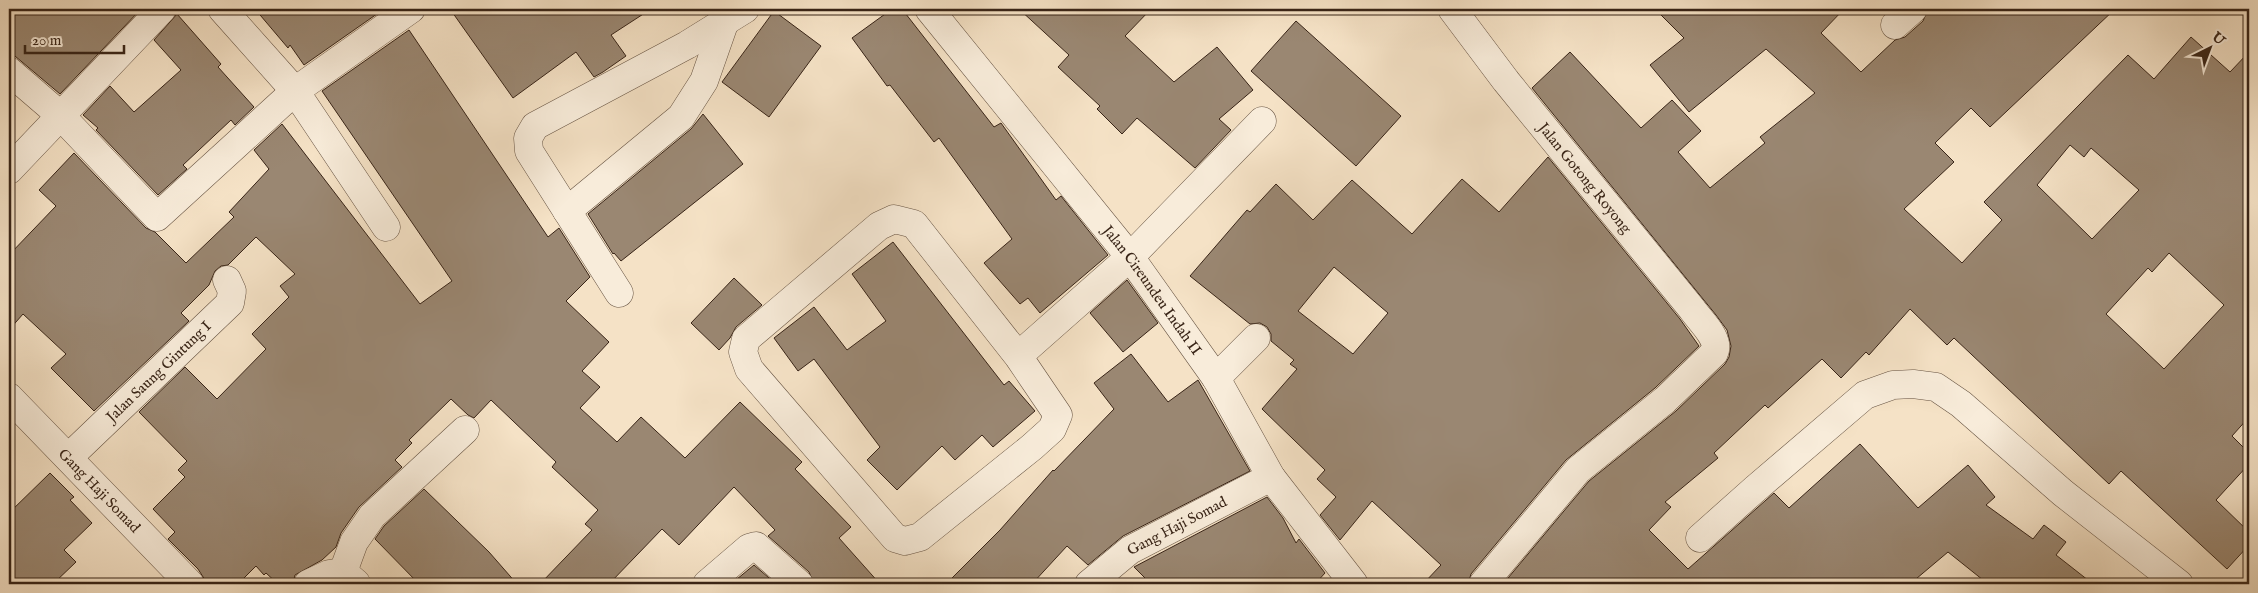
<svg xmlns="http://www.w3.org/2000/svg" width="2258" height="593" viewBox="0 0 2258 593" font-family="'IM FELL English',serif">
<rect width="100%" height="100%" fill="#f5e2c6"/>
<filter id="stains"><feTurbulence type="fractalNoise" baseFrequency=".004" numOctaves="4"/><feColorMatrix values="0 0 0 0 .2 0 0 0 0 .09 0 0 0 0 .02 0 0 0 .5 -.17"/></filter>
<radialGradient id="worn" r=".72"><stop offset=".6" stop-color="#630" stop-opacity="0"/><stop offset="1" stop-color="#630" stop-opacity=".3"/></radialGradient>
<g fill="#9a8772" stroke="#382417" fill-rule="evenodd">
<polygon points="18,9 141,9 60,94 9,51 9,20"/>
<polygon points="255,9 384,9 304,65 290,45 288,48"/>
<polygon points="450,9 651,9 611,35 626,56 603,72 594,77 576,52 513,98"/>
<polygon points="892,9 902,9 994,127 1001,123 1056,200 1061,196 1108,255 1040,313 1028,298 1020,304 984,263 1012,239 939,138 934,142 890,85 887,86 852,38"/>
<polygon points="1019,9 1151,9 1125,36 1174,82 1217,47 1253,90 1219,119 1231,130 1195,168 1137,118 1122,134 1097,109 1100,106 1058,67 1069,55"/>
<path d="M1655 9H1844L1821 33 1861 72 1895 40 1905 37 1923 21 1928 9H2115L1990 127 1971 108 1935 143 1954 162 1904 209 1962 263 2002 220 1984 202 2128 55 2154 79 2191 37 2230 72 2249 52V417L2232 436 2249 453V464L2216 500 2249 532V545L2227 569 2121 471 2109 484 1954 338 1947 345 1910 309 1869 355 1866 352 1841 378 1822 359 1768 408 1765 405 1714 453 1718 458 1665 502 1671 507 1649 530 1688 569 1774 493 1789 508 1860 444 1918 508 1968 465 1995 497 1986 505 2033 539 2044 525 2066 542 2056 555 2093 584H1988L1948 552 1910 584H1503L1589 481 1676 411 1725 364 1729 357 1731 346 1727 330 1716 315 1532 88 1570 52 1641 128 1672 100 1701 131 1678 152 1710 188 1765 143 1760 137 1815 93 1766 49 1689 112 1650 65 1684 38ZM2070 145 2084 157 2091 148 2139 190 2092 239 2037 185ZM2169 253 2224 305 2164 369 2106 314 2148 268 2152 272Z"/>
<polygon points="774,11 821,46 769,117 722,82"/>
<polygon points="177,14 221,64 218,67 254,107 235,125 231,120 183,165 187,169 158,195 96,130 98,128 83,115 110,86 134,112 181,70 154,40"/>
<polygon points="1296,21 1401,116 1356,166 1251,71"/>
<polygon points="409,30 548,237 559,228 590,277 566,301 609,342 582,371 600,387 580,408 617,442 641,417 685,458 740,402 802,462 795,469 851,527 839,538 880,584 814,584 809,572 768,536 775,530 734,487 679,545 662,529 609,584 540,584 592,530 585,524 598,510 552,467 556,462 491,400 474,418 468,415 451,399 409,440 412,443 395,460 402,467 359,507 341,533 336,547 322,560 295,575 293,584 278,584 266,573 264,575 256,566 238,584 205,584 205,580 198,569 168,539 175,532 153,509 185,477 178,470 187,461 139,412 185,367 217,399 266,349 252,334 289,297 280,286 295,274 256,237 228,265 221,266 215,271 209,285 181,313 189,321 94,411 51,368 66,354 23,314 9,330 9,255 56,206 39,190 74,153 146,228 155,232 186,263 234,217 229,212 269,169 254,150 282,124 420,304 452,281 322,91"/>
<polygon points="703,114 743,164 621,261 614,253 613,254 588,214 691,129"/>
<path d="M1548 157 1680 319 1699 346 1655 388 1566 460 1471 574 1468 584H1423L1441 565 1372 501 1340 540 1320 515 1336 497 1317 479 1325 470 1262 409 1297 369 1290 364 1294 360 1271 341V334L1267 327 1260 323 1250 324 1190 276 1247 210 1250 212 1276 184 1313 220 1352 180 1412 234 1462 179 1499 212ZM1334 267 1388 313 1353 354 1298 311Z"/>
<polygon points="893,242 1004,385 1009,381 1035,411 993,447 982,435 955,460 942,446 897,490 867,460 880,447 814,359 798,371 774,338 814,307 847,350 886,321 852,274"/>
<polygon points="734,278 762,305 736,327 730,338 719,350 691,323"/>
<polygon points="1127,280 1158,323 1123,352 1090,313"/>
<polygon points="1131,354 1168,402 1198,380 1250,471 1123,536 1088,565 1067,546 1032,584 946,584 1000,530 1053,470 1054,471 1114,409 1094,383"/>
<polygon points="50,473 74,497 70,500 92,523 64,550 76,562 53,584 9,584 9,513"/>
<polygon points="424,489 489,552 517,584 419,584 375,539 384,526"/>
<polygon points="1267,497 1283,518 1296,543 1299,539 1325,573 1315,584 1151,584 1134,567"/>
<polygon points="754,565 776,584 731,584"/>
</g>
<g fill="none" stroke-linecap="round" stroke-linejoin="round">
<defs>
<g id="street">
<polyline points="222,9 295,91 411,9"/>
<path id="s1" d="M929 9 1130 257 1216 378 1271 477 1354 584"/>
<path id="s2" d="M1452 9 1506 81 1692 309C1700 321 1721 339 1714 353L1665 400 1578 470 1483 584"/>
<polyline points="1895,25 1913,9"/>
<polyline points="9,71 60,115 157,217 295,91 386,227"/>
<polyline points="9,170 162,9"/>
<polyline points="567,211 681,117 704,81 725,21"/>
<polyline points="619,293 529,151 528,138 535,126 687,45 745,9"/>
<polyline points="1018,356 914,224 894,219 879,226 746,339 743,352 749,369 895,538 905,541 920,537 1032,447 1052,429 1058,415 1018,356 1130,257 1262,121"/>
<polyline points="1216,378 1256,338"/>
<path id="s3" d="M9 397 190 584"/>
<path id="s4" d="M69 457 230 303 232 291 227 280"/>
<polyline points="1700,538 1755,489 1865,395 1893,385 1913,384 1936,387 1961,404 2063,493 2179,584"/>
<polyline points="343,572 354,542 372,516 465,430"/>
<polyline points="308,584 329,574 343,572 356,583"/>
<polyline points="707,584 749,548 756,546 799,584"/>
<path id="s5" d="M1089 584 1130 550 1271 477"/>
</g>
</defs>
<use href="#street" stroke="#675443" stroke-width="29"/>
<use href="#street" stroke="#f8ecda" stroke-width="28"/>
</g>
<g text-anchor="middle" stroke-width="4.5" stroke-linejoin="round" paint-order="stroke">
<g font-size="15" fill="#382417" stroke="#f8ecda">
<text dy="5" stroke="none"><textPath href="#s2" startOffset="215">Jalan Gotong Royong</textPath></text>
<text dy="5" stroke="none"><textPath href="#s1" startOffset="359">Jalan Cireundeu Indah II</textPath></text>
<text dy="5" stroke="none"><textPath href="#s4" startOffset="124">Jalan Saung Gintung I</textPath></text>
<text dy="5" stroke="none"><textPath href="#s3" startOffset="130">Gang Haji Somad</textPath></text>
<text dy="5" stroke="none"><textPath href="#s5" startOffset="106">Gang Haji Somad</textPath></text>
</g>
</g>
<rect width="2258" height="593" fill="none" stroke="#f5e2c6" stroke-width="30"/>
<rect x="10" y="10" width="2238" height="573" fill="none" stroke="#382417" stroke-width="2.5"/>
<rect x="15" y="15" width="2228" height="563" fill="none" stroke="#382417"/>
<g transform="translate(2210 48) rotate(42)" stroke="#f8ecda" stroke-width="4" paint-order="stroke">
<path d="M0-4L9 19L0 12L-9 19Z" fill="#382417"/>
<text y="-8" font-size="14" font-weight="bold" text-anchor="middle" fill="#382417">U</text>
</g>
<path d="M25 45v8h99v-8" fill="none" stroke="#382417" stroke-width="2.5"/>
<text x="32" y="45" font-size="15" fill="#382417" stroke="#f8ecda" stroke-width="4" paint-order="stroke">20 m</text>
<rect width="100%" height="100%" filter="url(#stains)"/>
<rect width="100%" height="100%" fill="url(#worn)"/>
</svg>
